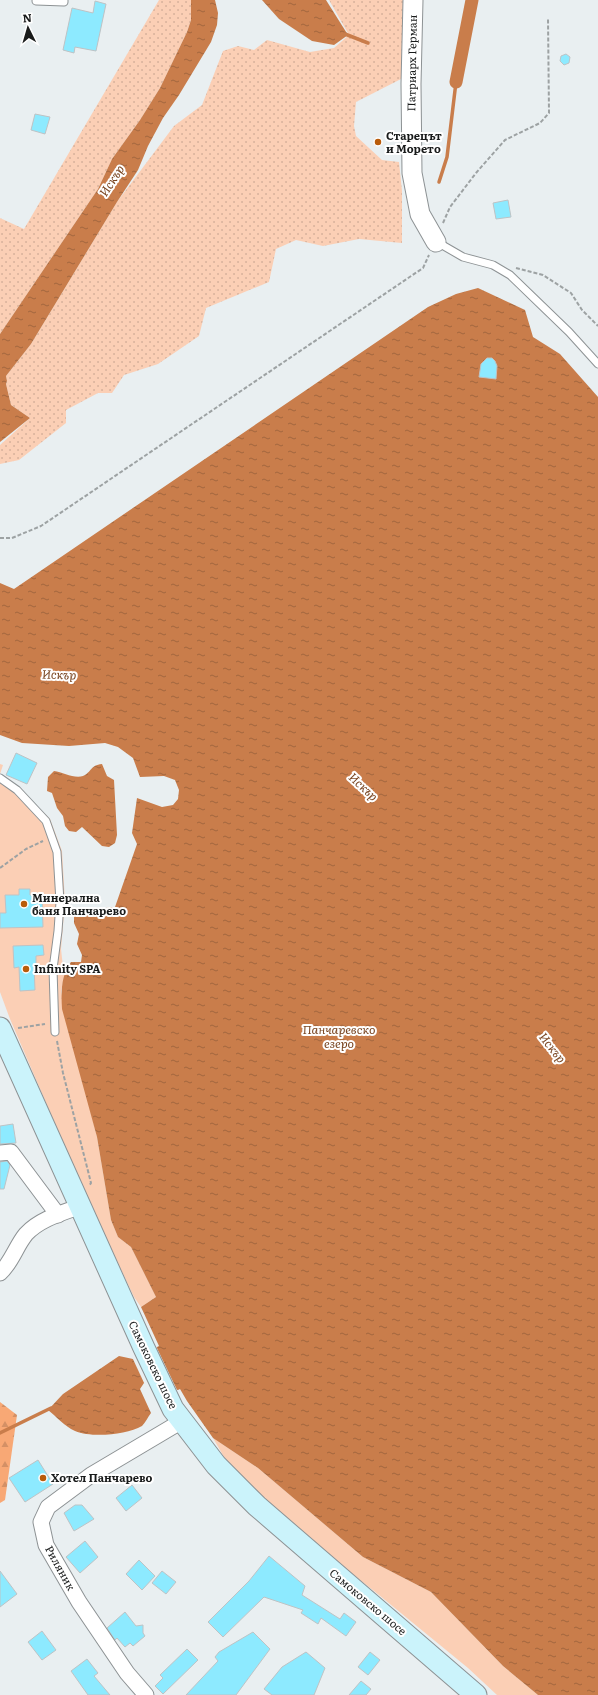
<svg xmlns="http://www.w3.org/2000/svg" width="598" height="1695" viewBox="0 0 598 1695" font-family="Literata,serif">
<defs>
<pattern id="grass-dots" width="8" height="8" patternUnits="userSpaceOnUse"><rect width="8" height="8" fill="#fbcfb5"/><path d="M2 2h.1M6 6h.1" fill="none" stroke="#d7b19b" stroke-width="1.8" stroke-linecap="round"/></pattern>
<pattern id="forest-firs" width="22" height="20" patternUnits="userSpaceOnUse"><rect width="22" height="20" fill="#f8a875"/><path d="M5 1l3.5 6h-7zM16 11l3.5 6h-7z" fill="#d49065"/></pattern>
<pattern id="water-ripples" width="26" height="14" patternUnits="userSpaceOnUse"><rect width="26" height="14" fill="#c97d4b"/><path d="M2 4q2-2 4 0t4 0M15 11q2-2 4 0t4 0" fill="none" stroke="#a2663e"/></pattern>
</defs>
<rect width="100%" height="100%" fill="#e9eff1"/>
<g fill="url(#grass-dots)">
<polygon points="159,0 191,0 191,20 187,32 160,88 140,120 112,159 98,189 0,334 0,218 24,229"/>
<polygon points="329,0 403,0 401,79 356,102 354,126 356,136 382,160 399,162 402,191 402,243 359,239 323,246 296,240 276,249 269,282 206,308 199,336 158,364 124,375 112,393 98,393 66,410 66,423 19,460 0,464 0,445 30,418 11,405 6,384 7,381 6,376 31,344 117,202 174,126 202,105 223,51 238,46 254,50 267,40 310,52 334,48 349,35"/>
</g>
<polygon fill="url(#forest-firs)" points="0,1402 17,1415 5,1500 0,1503"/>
<g fill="#fbcfb5">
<polygon points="0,764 3,765 0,774 16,785 50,819 62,851 65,902 61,949 64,976 61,992 97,1137 111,1220 118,1237 131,1247 156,1297 141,1307 134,1297 83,1189 10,1019 0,992"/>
<polygon points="213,1438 258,1468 363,1557 431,1592 503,1666 538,1695 497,1695 468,1668 374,1591 267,1507 224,1457"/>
</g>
<g fill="url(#water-ripples)">
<polygon points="191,0 215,0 218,13 217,25 211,42 179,95 163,118 148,146 138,170 117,202 31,344 6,376 7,381 6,384 11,405 30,418 0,442 0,334 98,189 112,159 140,120 160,88 187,32 191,20"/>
<polygon points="262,0 326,0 348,35 334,45 312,41 279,19"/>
<path d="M478 288 525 310 533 337 560 354 598 397V1695H538L503 1666 431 1592 363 1557 258 1468 213 1438 187 1401 180 1389 178 1390 144 1383 140 1389 151 1413C148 1417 145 1423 142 1426 126 1435 92 1438 75 1431 64 1426 57 1417 48 1410L63 1394 119 1356 133 1359 159 1346 141 1307 156 1297 131 1247 118 1237 111 1220 97 1137 62 1009C61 992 61 975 71 962H81L82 955 77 944 79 934 74 923V914L87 910 115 907 137 844 132 833 137 798 162 807 173 805 178 799 179 790 175 780 164 776 140 777 133 758 118 747 105 743 69 746 22 743 0 735V583L14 589 428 307 456 294Z"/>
<path d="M102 764 107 776 114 780 117 835 115 843 109 847 102 846 82 827 76 832 69 831 65 826 63 816 57 808 52 793 47 791 48 777 54 771C63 772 74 779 83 776 92 772 90 765 102 764Z"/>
</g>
<polygon fill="#e9eff1" points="156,1346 178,1392 145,1385 132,1357"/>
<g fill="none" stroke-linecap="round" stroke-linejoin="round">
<g stroke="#c97d4b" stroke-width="3.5">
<polyline points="345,34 368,43"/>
<polyline points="439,182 447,157 456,82"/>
<polyline points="0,1433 51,1408"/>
</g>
<polyline stroke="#c97d4b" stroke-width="13" points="456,82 472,0"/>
</g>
<g fill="#8deaff" stroke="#bec3c5">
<polygon points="95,1 106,4 96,51 75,47 74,53 63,50 72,8 93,13"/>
<polygon points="566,54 570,57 569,63 564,65 560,61 561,56"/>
<polygon points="35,114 50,117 45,134 31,130"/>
<polygon points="508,200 511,217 496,219 493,203"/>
<polygon points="487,358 492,358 495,361 497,366 496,379 479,377 481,364"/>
<polygon points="16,753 37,763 27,784 6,775"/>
<polygon points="19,889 30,889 30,895 42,895 43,927 0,928 0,913 6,913 5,895 19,895"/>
<polygon points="43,945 44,955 36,956 36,966 34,966 35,990 20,991 19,967 14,968 13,946"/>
<polygon points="13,1124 16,1143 0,1144 0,1126"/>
<polygon points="7,1161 10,1165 4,1189 0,1189 0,1162"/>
<polygon points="38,1460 53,1484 25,1502 9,1478"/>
<polygon points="132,1485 142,1498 126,1511 116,1498"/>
<polygon points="75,1505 82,1505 94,1519 74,1531 64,1513"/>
<polygon points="85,1541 98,1557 80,1573 66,1557"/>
<polygon points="269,1556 305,1586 302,1595 340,1619 344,1613 356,1622 346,1636 321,1618 318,1624 301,1613 303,1610 264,1597 223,1637 208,1622 249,1581"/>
<polygon points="139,1560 155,1576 142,1590 126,1574"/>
<polygon points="0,1571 17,1594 0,1607"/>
<polygon points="162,1571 176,1582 166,1594 152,1583"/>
<polygon points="125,1612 136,1626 143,1625 143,1633 145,1636 133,1646 130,1643 125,1647 117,1638 115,1640 107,1628"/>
<polygon points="42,1631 56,1650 42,1660 28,1642"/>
<polygon points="253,1632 270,1649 236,1695 186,1695 218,1661 215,1657 219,1652"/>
<polygon points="187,1649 198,1660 163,1694 155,1686 163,1678 160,1675"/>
<polygon points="306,1652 325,1668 314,1695 272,1695 264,1689 282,1667"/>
<polygon points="370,1652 380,1660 368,1675 358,1667"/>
<polygon points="87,1659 98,1673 94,1676 110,1695 88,1695 71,1671"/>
<polygon points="361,1681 371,1689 366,1695 349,1695"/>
</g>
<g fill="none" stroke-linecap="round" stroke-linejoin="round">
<defs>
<g id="service">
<polyline points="36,1 64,2 64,0"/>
<polyline points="437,242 463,257 493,265 510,275 569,332 598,364"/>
<polyline points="0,778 17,790 46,821 57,852 60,902 58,931 53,969 55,1032"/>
</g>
<g id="minor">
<polyline points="0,1153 11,1152 58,1215"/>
<path d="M0 1273C12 1262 16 1246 26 1234 40 1219 62 1213 81 1206"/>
<polyline points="146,1695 127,1673 79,1602 46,1545 41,1522 48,1507 91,1475 182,1421"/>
</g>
<polyline id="tertiary" points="413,0 411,84 412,173 420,214 436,242"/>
<polyline id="secondary" points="0,1028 144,1348 173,1409 216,1465 257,1506 476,1695"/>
</defs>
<use href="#service" stroke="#8d9294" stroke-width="9"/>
<use href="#minor" stroke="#8d9294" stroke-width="17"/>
<use href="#tertiary" stroke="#8d9294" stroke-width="21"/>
<use href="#secondary" stroke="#8d9294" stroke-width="23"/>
<g stroke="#9da2a3" stroke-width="2" stroke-dasharray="4 2" stroke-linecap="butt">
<polyline points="443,223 450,207 476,173 505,140 540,123 549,113 548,18"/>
<polyline points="516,268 543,275 571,293 582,310 598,326"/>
<polyline points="0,538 12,538 41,526 423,268 429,255"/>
<polyline points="0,868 26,849 43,841"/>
<polyline points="18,1028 45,1024"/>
<polyline points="57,1041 63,1073 88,1171 91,1183 89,1186"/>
</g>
<use href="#service" stroke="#fff" stroke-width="7"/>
<use href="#minor" stroke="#fff" stroke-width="15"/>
<use href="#tertiary" stroke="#fff" stroke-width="19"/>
<use href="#secondary" stroke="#cbf3fb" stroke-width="21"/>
</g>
<g fill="#b95c0b" stroke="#fff" stroke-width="1.5">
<circle cx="378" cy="142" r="4"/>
<circle cx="24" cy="904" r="4"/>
<circle cx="26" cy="969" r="4"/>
<circle cx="43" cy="1478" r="4"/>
</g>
<g text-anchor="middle" stroke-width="4" stroke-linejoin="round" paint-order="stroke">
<g font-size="11" fill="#191b1b" stroke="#fff">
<text transform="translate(412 63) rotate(-89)" y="4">Патриарх Герман</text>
<text transform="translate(153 1365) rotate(64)" y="4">Самоковско шосе</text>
<text transform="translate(60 1568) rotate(61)" y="4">Риляник</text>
<text transform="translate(368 1602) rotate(40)" y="4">Самоковско шосе</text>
</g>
<g font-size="11" font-weight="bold" fill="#191b1b" stroke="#fff" text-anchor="start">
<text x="386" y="140">Старецът<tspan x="386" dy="13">и Морето</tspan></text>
<text x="32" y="902">Минерална<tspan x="32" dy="13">баня Панчарево</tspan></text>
<text x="34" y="973">Infinity SPA</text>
<text x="51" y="1482">Хотел Панчарево</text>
</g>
<g font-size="12" font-style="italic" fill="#7a4622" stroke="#fff">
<text transform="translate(112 181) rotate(-57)" y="4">Искър</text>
<text transform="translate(59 675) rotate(2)" y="4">Искър</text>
<text transform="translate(363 787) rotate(43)" y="4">Искър</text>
<text x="339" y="1034">Панчаревско<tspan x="339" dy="14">езеро</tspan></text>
<text transform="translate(552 1048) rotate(52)" y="4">Искър</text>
</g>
</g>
<g transform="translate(28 28) rotate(355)" stroke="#ffffff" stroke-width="3" paint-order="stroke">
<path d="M0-3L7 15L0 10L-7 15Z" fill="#191b1b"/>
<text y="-6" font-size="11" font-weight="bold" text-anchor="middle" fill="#191b1b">N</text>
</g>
</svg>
